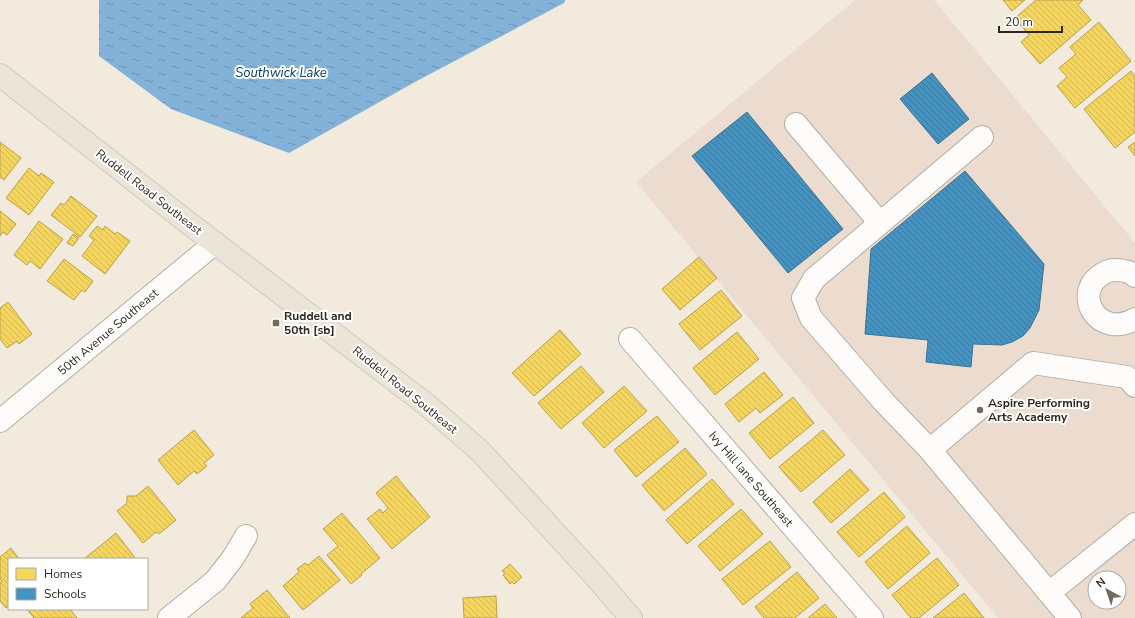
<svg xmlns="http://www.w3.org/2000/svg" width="1135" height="618" viewBox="0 0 1135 618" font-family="'Nunito Sans',sans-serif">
<defs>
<pattern id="water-ripples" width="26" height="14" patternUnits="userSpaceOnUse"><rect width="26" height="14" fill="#83b2d8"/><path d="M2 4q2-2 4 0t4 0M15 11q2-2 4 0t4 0" fill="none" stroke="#6c91af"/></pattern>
<pattern id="homes-back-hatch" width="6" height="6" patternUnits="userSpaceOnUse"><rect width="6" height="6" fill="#f6d55c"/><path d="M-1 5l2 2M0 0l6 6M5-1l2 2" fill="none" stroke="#d3b750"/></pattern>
<pattern id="schools-back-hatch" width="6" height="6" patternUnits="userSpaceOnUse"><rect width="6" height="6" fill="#4393c3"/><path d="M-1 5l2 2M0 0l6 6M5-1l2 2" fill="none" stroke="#38789e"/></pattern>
</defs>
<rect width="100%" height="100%" fill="#f2eadc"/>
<path fill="#ecdccf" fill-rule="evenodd" d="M855 0H934L1135 243V618H998L636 182ZM1095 578H1119V602H1095Z"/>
<polygon fill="url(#water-ripples)" points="99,0 565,0 564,3 415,82 289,153 171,109 99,56"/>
<g fill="url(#homes-back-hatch)" stroke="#baa149">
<polygon points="1003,0 1025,0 1012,11"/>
<polygon points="1036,0 1083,0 1078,5 1091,20 1040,64 1021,42 1029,35 1015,18"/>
<polygon points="1099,22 1131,61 1075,108 1057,86 1067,77 1059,68 1076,54 1070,47"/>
<polygon points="1131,71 1135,76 1135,132 1115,148 1084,109"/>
<polygon points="0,142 21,158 4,180 0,177"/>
<polygon points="1135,142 1135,156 1128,147"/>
<polygon points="29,168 39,176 41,173 54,182 29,215 6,198"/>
<polygon points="71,196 97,216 80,237 51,215 61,203 64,205"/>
<polygon points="0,211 16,224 7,235 3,232 0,236"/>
<polygon points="39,221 63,239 40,269 30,261 27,265 14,255"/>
<polygon points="97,226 103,230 105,226 115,234 117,232 130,241 105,274 82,256 94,240 89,236"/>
<polygon points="73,234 79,238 73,246 67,243"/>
<polygon points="699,257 717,278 680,310 662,289"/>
<polygon points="64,259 93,281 85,292 82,290 74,300 47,281"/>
<polygon points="721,290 742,316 700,350 679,324"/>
<polygon points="8,302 32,334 19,344 17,341 7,348 0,339 0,308"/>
<polygon points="560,330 581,354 534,396 512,373"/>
<polygon points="737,332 759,359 715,395 693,368"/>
<polygon points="581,366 604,392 561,429 538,403"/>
<polygon points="764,372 783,395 760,413 756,408 739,422 725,404"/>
<polygon points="624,386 647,411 604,448 582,423"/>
<polygon points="793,397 814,423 770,459 749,433"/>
<polygon points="657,416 679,442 636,477 614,450"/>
<polygon points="194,430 214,455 204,463 207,466 197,474 194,471 178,485 158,460"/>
<polygon points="823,430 845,455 801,492 779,467"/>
<polygon points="685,448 707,474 664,511 642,485"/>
<polygon points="850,469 869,490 831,523 813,502"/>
<polygon points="396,476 430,517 392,549 367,519 380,509 383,513 388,508 376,493"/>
<polygon points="712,479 734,504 687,544 666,520"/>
<polygon points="148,486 176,520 159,534 156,532 143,543 117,511 127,503 127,496 136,496"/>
<polygon points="884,492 905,517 859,557 837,532"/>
<polygon points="741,509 763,534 720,571 698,546"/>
<polygon points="342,513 380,558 361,574 362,575 351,584 327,555 338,546 323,529"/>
<polygon points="907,526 930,553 888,589 865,562"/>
<polygon points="116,533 136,559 84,559"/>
<polygon points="770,541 791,567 743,605 722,579"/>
<polygon points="11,548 19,559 9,559 9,605 6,608 0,601 0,583 2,581 0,579 0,557"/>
<polygon points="319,556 340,580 303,610 283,586 299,572 297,569 305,563 308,565"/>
<polygon points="937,558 959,585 919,618 911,618 892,595"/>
<polygon points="510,564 522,577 514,584 512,582 510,584 503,575 505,574 502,571"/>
<polygon points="797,572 819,598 795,618 764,618 755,607"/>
<polygon points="267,590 290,618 241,618 253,608 250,604"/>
<polygon points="964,593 984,618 933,618"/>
<polygon points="496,596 497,618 464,618 463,598"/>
<polygon points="825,604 837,618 808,618"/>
<polygon points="27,609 70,609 77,618 34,618"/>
</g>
<g fill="url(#schools-back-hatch)" stroke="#3c7392">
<polygon points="932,73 969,119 938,144 900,99"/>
<polygon points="747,112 843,229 788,273 692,156"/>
<polygon points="965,171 1044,264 1039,310 1030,328 1023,336 1012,342 1002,345 973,344 971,367 926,362 928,340 865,334 871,249"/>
</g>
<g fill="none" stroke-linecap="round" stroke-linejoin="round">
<defs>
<g id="minor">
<polyline points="796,124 880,223"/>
<path d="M1135 276C1130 271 1122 270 1115 270 1109 270 1103 273 1098 277 1074 297 1099 339 1135 319"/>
<polyline points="630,339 872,618"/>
<polyline points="0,421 215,243"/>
<polyline points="930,450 884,402 811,318 803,298 814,279 982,137"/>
<polyline points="1049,593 1135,524"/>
<polyline points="169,618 215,581 233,558 246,536"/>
<polyline points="1070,618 930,450 1033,363 1127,377 1135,386"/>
</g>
<polyline id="major" points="0,75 186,221 427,405 480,451 593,574 631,618"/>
</defs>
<use href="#minor" stroke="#b3aea3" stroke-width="24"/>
<use href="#major" stroke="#ccc9c1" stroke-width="24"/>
<use href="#minor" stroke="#fdfcfa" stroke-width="22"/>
<use href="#major" stroke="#eae5d7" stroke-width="22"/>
</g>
<g fill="#726c60" stroke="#fff" stroke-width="1.5">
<rect x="272" y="319" width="8" height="8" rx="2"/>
<circle cx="980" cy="410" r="4"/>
</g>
<g text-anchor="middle" stroke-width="4" stroke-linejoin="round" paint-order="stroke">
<g font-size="12" fill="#2d281e" stroke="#fff">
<text transform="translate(149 192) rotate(38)" y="4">Ruddell Road Southeast</text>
<text transform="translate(108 332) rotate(-40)" y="4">50th Avenue Southeast</text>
<text transform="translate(405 390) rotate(39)" y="4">Ruddell Road Southeast</text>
<text transform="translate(751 479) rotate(49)" y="4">Ivy Hill lane Southeast</text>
</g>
<g font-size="12" font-weight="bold" fill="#2d281e" stroke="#fff" text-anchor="start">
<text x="284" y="320">Ruddell and<tspan x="284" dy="14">50th [sb]</tspan></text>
<text x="988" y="407">Aspire Performing<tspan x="988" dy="14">Arts Academy</tspan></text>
</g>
<g font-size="13" font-style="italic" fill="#053d64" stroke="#fff">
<text x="281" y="77">Southwick Lake</text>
</g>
</g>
<rect x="8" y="558" width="140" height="52" fill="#ffffff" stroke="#aba9a5"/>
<rect x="16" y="568" width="20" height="12" fill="#f6d55c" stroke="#aba9a5"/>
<text x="44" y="578" font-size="12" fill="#2d281e">Homes</text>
<rect x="16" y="588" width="20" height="12" fill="#4393c3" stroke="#aba9a5"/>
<text x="44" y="598" font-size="12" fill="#2d281e">Schools</text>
<g transform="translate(1107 590) rotate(320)"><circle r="19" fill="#ffffff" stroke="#aba9a5"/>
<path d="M0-3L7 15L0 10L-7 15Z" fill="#726c60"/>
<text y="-6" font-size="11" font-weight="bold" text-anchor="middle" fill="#2d281e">N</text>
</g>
<path d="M999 26v6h63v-6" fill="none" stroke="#2d281e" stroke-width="2"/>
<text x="1005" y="26" font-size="12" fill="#2d281e" stroke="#ffffff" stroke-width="3" paint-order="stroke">20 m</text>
</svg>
